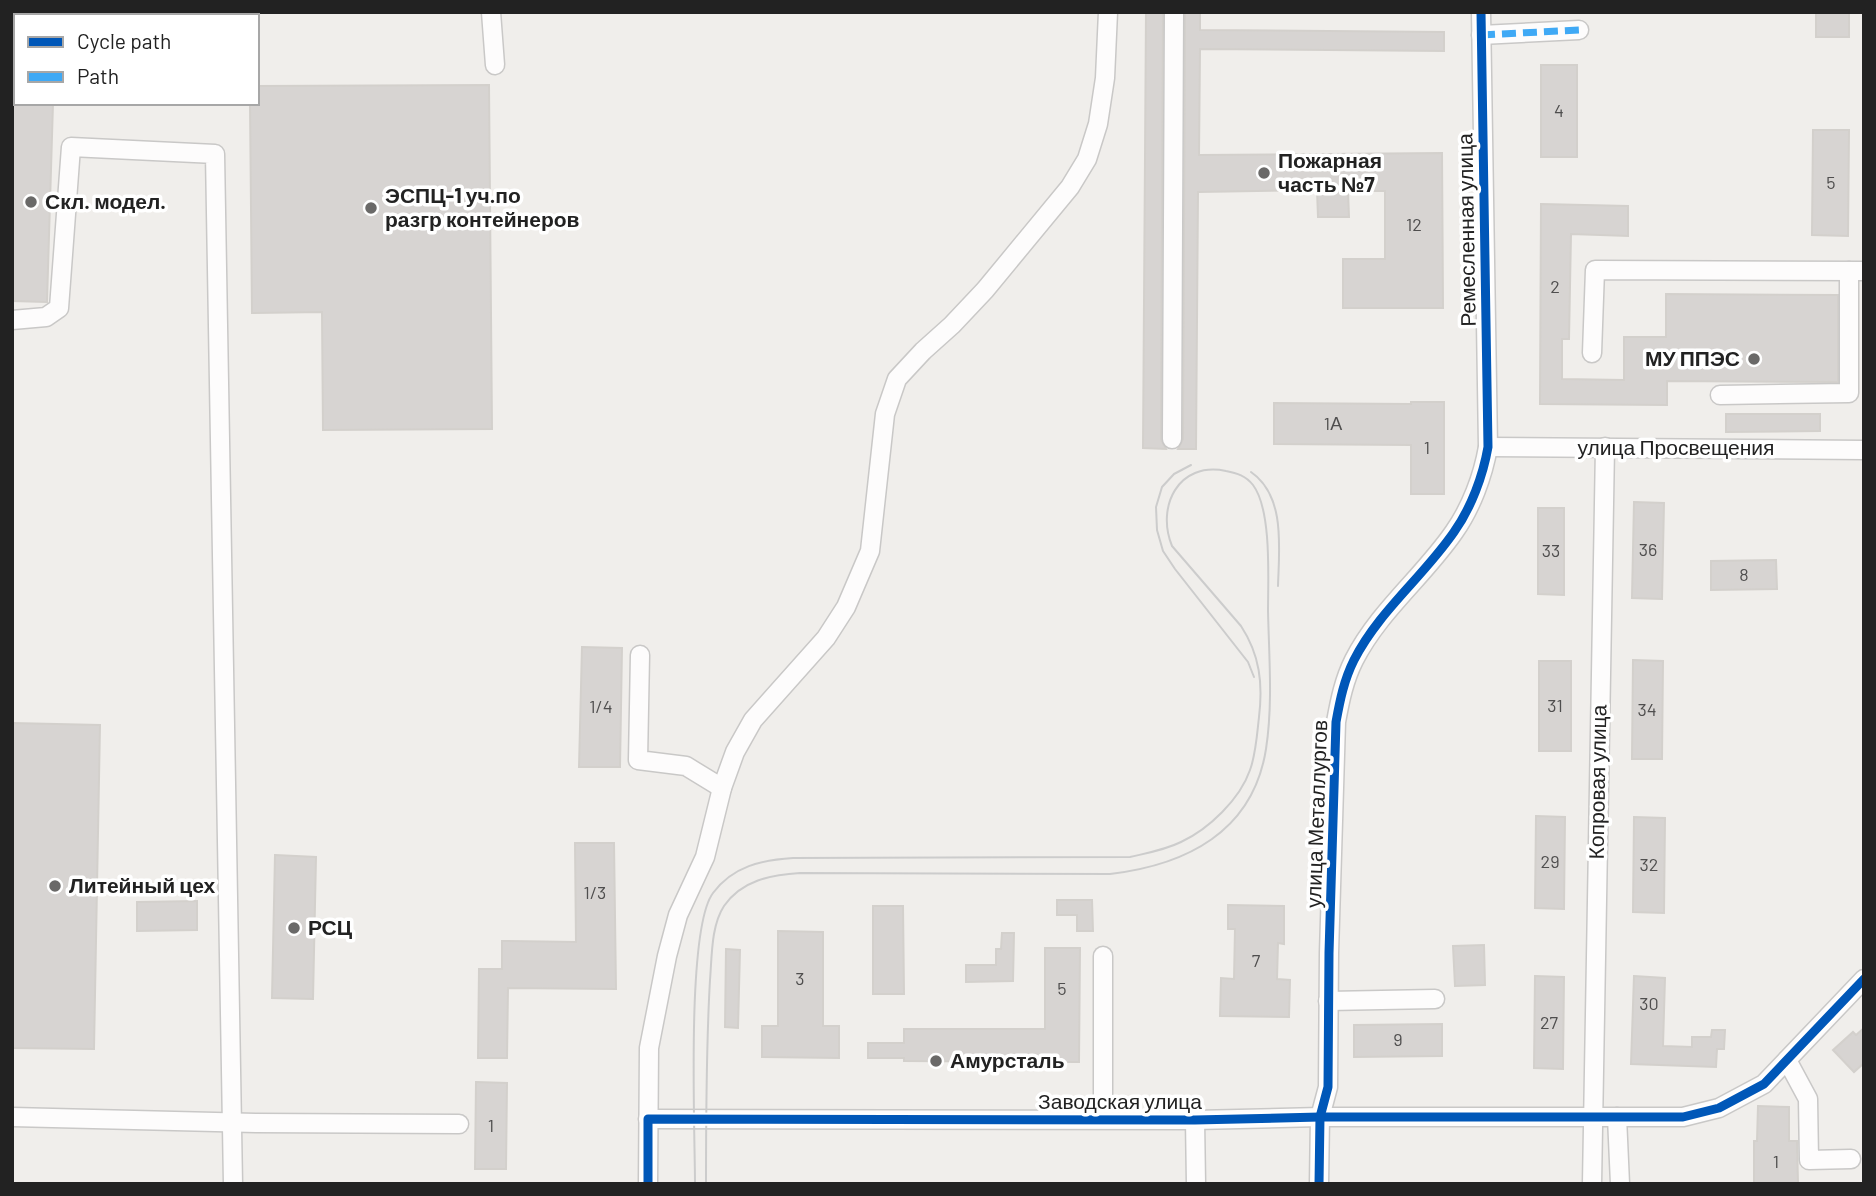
<svg xmlns="http://www.w3.org/2000/svg" width="1876" height="1196" viewBox="0 0 1876 1196" font-family="Barlow,sans-serif">
<rect width="100%" height="100%" fill="#f0eeeb"/>
<g fill="#d7d4d2" stroke="#d3d0cc" stroke-width="2">
<polygon points="1146,12 1163,12 1161,439 1166,449 1143,448"/>
<polygon points="1185,12 1200,12 1200,30 1444,32 1444,51 1200,49 1199,155 1442,153 1443,308 1343,308 1343,259 1385,259 1385,191 1348,191 1349,217 1318,217 1317,190 1198,192 1196,449 1178,449 1183,439"/>
<rect x="1816" y="12" width="33" height="25"/>
<rect x="1541" y="65" width="36" height="92"/>
<polygon points="489,85 492,429 323,430 322,312 252,313 250,103 257,103 257,86"/>
<polygon points="12,103 53,103 47,302 12,301"/>
<polygon points="1813,130 1849,130 1848,236 1812,235"/>
<polygon points="1541,204 1628,206 1628,236 1571,234 1569,339 1562,339 1562,379 1624,380 1624,337 1666,337 1666,294 1838,295 1838,382 1667,381 1667,405 1540,404"/>
<polygon points="1411,402 1444,402 1444,494 1411,494 1411,445 1274,444 1274,403 1411,404"/>
<polygon points="1726,414 1820,414 1820,431 1726,432"/>
<polygon points="1634,502 1664,503 1662,599 1632,598"/>
<polygon points="1538,508 1564,508 1564,595 1538,594"/>
<polygon points="1776,560 1777,589 1711,590 1711,561"/>
<polygon points="582,647 622,648 620,767 579,767"/>
<polygon points="1633,660 1663,661 1662,759 1632,759"/>
<rect x="1539" y="661" width="32" height="90"/>
<polygon points="12,723 100,725 94,1049 12,1048"/>
<polygon points="1536,816 1565,817 1564,909 1535,908"/>
<polygon points="1634,817 1665,818 1664,913 1633,912"/>
<polygon points="575,843 614,843 616,989 508,988 507,1058 478,1058 479,969 502,969 502,941 576,942"/>
<polygon points="275,855 316,857 313,999 272,998"/>
<polygon points="1057,900 1092,900 1093,931 1077,931 1077,915 1057,915"/>
<polygon points="197,901 197,930 137,931 137,902"/>
<polygon points="1228,905 1284,906 1284,944 1278,943 1277,979 1290,980 1289,1017 1220,1016 1221,978 1234,979 1235,929 1228,929"/>
<polygon points="873,906 903,906 904,994 873,994"/>
<polygon points="778,931 823,932 823,1026 839,1026 839,1058 762,1057 762,1026 778,1026"/>
<polygon points="1002,933 1014,933 1013,981 966,982 966,965 996,965 996,949 1001,949"/>
<polygon points="1484,945 1485,985 1455,986 1453,946"/>
<polygon points="1045,948 1080,948 1079,1062 904,1061 904,1058 868,1058 868,1043 904,1043 904,1029 1045,1029"/>
<polygon points="726,949 740,950 738,1028 725,1027"/>
<polygon points="1535,976 1564,977 1563,1069 1534,1068"/>
<polygon points="1634,976 1665,978 1663,1046 1692,1047 1692,1037 1711,1037 1712,1030 1725,1030 1724,1049 1717,1049 1716,1067 1631,1064"/>
<polygon points="1442,1024 1442,1056 1354,1057 1354,1025"/>
<polygon points="1864,1028 1864,1063 1854,1072 1833,1050 1853,1032 1856,1035"/>
<polygon points="476,1082 507,1083 506,1169 475,1169"/>
<polygon points="1758,1106 1789,1107 1789,1141 1797,1141 1798,1184 1754,1184 1754,1141 1757,1141"/>
</g>
<g fill="none" stroke-linecap="round" stroke-linejoin="round">
<defs>
<g id="minor">
<polyline points="491,12 495,65"/>
<polyline points="1481,35 1579,30"/>
<polyline points="12,320 46,317 59,308 71,147 215,154 233,1184"/>
<polyline points="1592,353 1595,270 1864,271"/>
<polyline points="1720,395 1849,393 1849,271"/>
<polyline points="1172,439 1174,12"/>
<polyline points="1488,447 1864,450"/>
<polyline points="640,655 638,760 686,766 722,788"/>
<polyline points="1103,956 1103,1119"/>
<polyline points="1328,1001 1435,999"/>
<polyline points="1787,1060 1808,1099 1809,1160 1851,1159"/>
<polyline points="12,1117 256,1123 459,1124"/>
<polyline points="1617,1117 1620,1184"/>
<polyline points="648,1119 1195,1120 1320,1117 1683,1117 1719,1108 1764,1084 1864,979"/>
<polyline points="1195,1120 1196,1184"/>
<polyline points="648,1184 649,1048 667,956 678,915 705,857 722,788 735,752 753,720 826,638 846,607 870,551 885,414 897,379 923,351 952,325 985,290 1070,187 1087,159 1098,124 1105,78 1108,12"/>
<path d="M1319 1184 1320 1117 1328 1087 1329 953 1336 722C1340 700 1344 680 1354 660 1379 611 1423 577 1454 532 1471 508 1483 476 1488 447L1481 12"/>
<polyline points="1592,1184 1605,447"/>
</g>
</defs>
<use href="#minor" stroke="#c9c8c7" stroke-width="21"/>
<use href="#minor" stroke="#fdfcfc" stroke-width="18"/>
<g stroke="#ccc" stroke-width="2">
<polyline points="1191,465 1174,474 1162,487 1156,507 1157,530 1163,551 1175,569 1248,662 1254,677"/>
<path d="M1251 472C1286 496 1279 549 1278 586"/>
<path d="M695 1184C695 1130 686 929 713 893 733 866 762 860 793 858L1130 857C1147 853 1165 850 1181 842 1209 829 1240 799 1250 770 1256 754 1257 734 1259 717 1263 684 1260 655 1241 626L1172 546C1156 507 1178 461 1226 471 1237 473 1246 476 1253 485 1272 510 1268 580 1268 611 1269 656 1273 704 1266 749 1253 832 1186 865 1110 874L800 873C771 875 742 880 724 906 711 926 712 956 710 980 706 1048 706 1116 706 1184"/>
</g>
<polyline stroke="#3fa9f5" stroke-width="7" stroke-dasharray="14 7" stroke-linecap="butt" points="1481,35 1579,30"/>
<defs>
<g id="cycleway">
<polyline points="648,1184 648,1119 1195,1120 1320,1117 1683,1117 1719,1108 1764,1084 1864,979"/>
<path d="M1319 1184 1320 1117 1328 1087 1329 953 1336 722C1340 700 1344 680 1354 660 1379 611 1423 577 1454 532 1471 508 1483 476 1488 447L1481 12"/>
</g>
</defs>
<use href="#cycleway" stroke="#fff" stroke-width="13"/>
<use href="#cycleway" stroke="#0057b8" stroke-width="9"/>
</g>
<g fill="#6a6968" stroke="#fff" stroke-width="2.5">
<circle cx="1264" cy="173" r="7"/>
<circle cx="31" cy="202" r="7"/>
<circle cx="371" cy="208" r="7"/>
<circle cx="1754" cy="359" r="7"/>
<circle cx="55" cy="886" r="7"/>
<circle cx="294" cy="928" r="7"/>
<circle cx="936" cy="1061" r="7"/>
</g>
<g text-anchor="middle" stroke-width="7" stroke-linejoin="round" paint-order="stroke">
<g font-size="18" fill="#4f4e4e">
<text x="1559" y="117">4</text>
<text x="1831" y="189">5</text>
<text x="1414" y="231">12</text>
<text x="1555" y="293">2</text>
<text x="1333" y="430">1А</text>
<text x="1427" y="454">1</text>
<text x="1648" y="556">36</text>
<text x="1551" y="557">33</text>
<text x="1744" y="581">8</text>
<text x="1555" y="712">31</text>
<text x="601" y="713">1/4</text>
<text x="1647" y="716">34</text>
<text x="1550" y="868">29</text>
<text x="1649" y="871">32</text>
<text x="595" y="899">1/3</text>
<text x="1256" y="967">7</text>
<text x="800" y="985">3</text>
<text x="1062" y="995">5</text>
<text x="1649" y="1010">30</text>
<text x="1549" y="1029">27</text>
<text x="1398" y="1046">9</text>
<text x="491" y="1132">1</text>
<text x="1776" y="1168">1</text>
</g>
<g font-size="21" font-weight="bold" fill="#222" stroke="#fff" text-anchor="start">
<text x="1278" y="168">Пожарная<tspan x="1278" dy="24">часть №7</tspan></text>
<text x="385" y="203">ЭСПЦ-1 уч.по<tspan x="385" dy="24">разгр контейнеров</tspan></text>
<text x="45" y="209">Скл. модел.</text>
<text x="1740" y="366" text-anchor="end">МУ ППЭС</text>
<text x="69" y="893">Литейный цех</text>
<text x="308" y="935">РСЦ</text>
<text x="950" y="1068">Амурсталь</text>
</g>
<g font-size="21" fill="#222" stroke="#fff">
<text transform="translate(1467 230) rotate(-91)" y="7">Ремесленная улица</text>
<text x="1676" y="455">улица Просвещения</text>
<text transform="translate(1598 782) rotate(-89)" y="7">Копровая улица</text>
<text transform="translate(1317 814) rotate(-88)" y="7">улица Металлургов</text>
<text x="1120" y="1109">Заводская улица</text>
</g>
</g>
<rect width="1876" height="1196" fill="none" stroke="#222222" stroke-width="28"/>
<rect x="14" y="14" width="245" height="91" fill="#ffffff" stroke="#a7a7a7" stroke-width="2"/>
<rect x="28" y="37" width="35" height="10" fill="#0057b8" stroke="#a7a7a7" stroke-width="2"/>
<text x="77" y="49" font-size="21" fill="#222222">Cycle path</text>
<rect x="28" y="72" width="35" height="10" fill="#3fa9f5" stroke="#a7a7a7" stroke-width="2"/>
<text x="77" y="84" font-size="21" fill="#222222">Path</text>
</svg>
